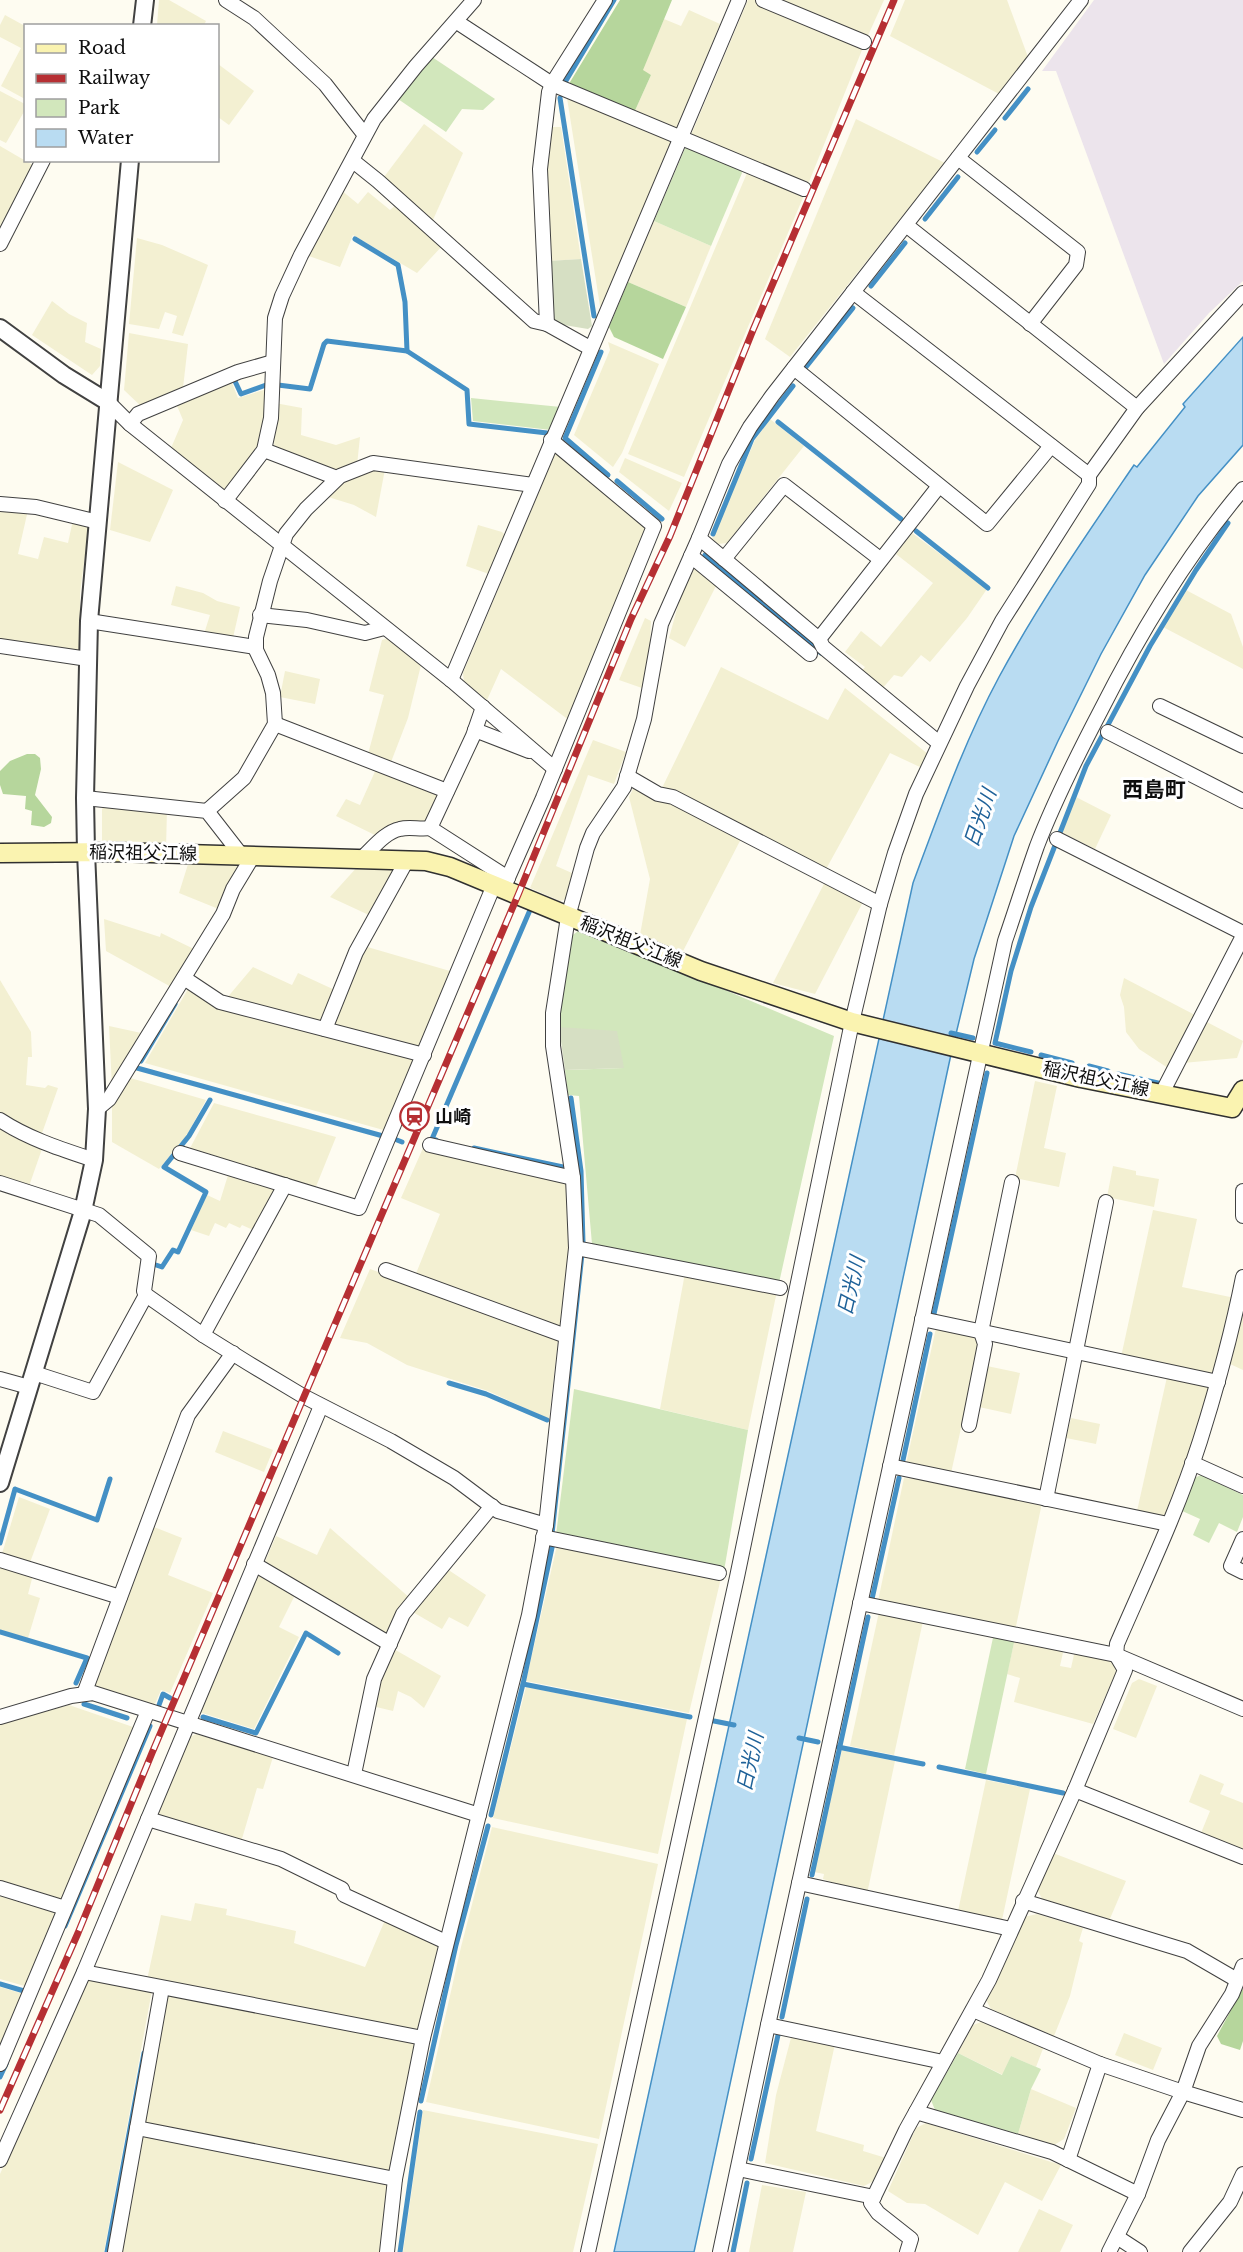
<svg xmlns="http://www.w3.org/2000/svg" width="1243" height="2252" viewBox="0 0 1243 2252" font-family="'Libre Baskerville','Noto Sans JP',serif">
<rect width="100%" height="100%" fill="#fefcf1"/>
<polygon fill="#ece4ec" points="1094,0 1243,0 1243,281 1209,313 1164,364 1056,71 1042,71"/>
<g fill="#f3f0d2">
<polygon points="159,0 169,0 206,21 204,25 157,25"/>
<polygon points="748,0 758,0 864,45 807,187 691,135"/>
<polygon points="771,0 884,0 866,40"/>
<polygon points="905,0 1007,0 1028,57 999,94 890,36"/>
<polygon points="689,10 720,24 676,131 633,115 651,75 642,71 664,19 681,26"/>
<polygon points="5,15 25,26 25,99 1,86 21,48 0,37 0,25"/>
<polygon points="218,64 254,91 229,125 218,117"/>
<polygon points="0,91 25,104 25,110 6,143 0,140"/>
<polygon points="567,98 672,140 602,307 600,306"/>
<polygon points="856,119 945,163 790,357 765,339"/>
<polygon points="424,124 463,153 432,222 381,181"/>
<polygon points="551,127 561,127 581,259 548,261 545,169"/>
<polygon points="0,146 36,167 0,236"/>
<polygon points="756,171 805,193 684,477 628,454 747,173"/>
<polygon points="341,190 358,204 368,192 390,210 397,204 443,245 417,273 353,235 340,267 306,255"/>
<polygon points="654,221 711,246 686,307 628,282"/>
<polygon points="137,238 162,245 208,265 183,336 172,333 177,316 165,312 159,329 129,324"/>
<polygon points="52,301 69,314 87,323 85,342 101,349 100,366 92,375 32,335"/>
<polygon points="129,333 188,344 183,388 143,408 124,390"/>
<polygon points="608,342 659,364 622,453 613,467 574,435 610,350"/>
<polygon points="230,378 238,398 267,389 263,433 259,450 232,488 224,489 171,448 183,420 175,401"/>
<polygon points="275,403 302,408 301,435 336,445 360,437 357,465 335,473 274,449"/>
<polygon points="770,419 804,446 727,543 718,544 712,539 755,440"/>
<polygon points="559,452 647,525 570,721 501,669 487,700 464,683 463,673 555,454"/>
<polygon points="625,458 682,483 669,511 619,472"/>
<polygon points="118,462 173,490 150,542 110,530"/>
<polygon points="374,468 385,469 376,517 354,505 325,496 341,481"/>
<polygon points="0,507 28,510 18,554 38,559 44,537 68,543 73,520 89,524 80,593 80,649 77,652 0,641"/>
<polygon points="478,525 502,532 506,536 489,574 466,566"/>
<polygon points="912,533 987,589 967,618 930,662 921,655 902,677 894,675 881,690 860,673 865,667 845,652 861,631 881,647 933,583 896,554"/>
<polygon points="694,569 698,569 717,584 685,647 669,638 680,598"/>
<polygon points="176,586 203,593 217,601 240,607 232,642 203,637 210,615 171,605"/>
<polygon points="1186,590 1231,614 1243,647 1243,669 1163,627"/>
<polygon points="645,618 651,621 650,646 642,688 619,680"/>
<polygon points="388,638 421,665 408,718 391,762 368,754 384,695 369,691 382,640"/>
<polygon points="721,667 828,720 845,688 928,754 922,768 890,753 825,871 661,790"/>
<polygon points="285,671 320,679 315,704 280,697"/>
<polygon points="593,740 626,752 614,784 588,775 556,866 572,873 566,899 560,901 530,888"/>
<polygon points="377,767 438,792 441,798 427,825 381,838 336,816 346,799 360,805"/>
<polygon points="635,785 742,837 682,953 640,935 650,879 629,797"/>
<polygon points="1076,797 1111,815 1095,849 1061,832"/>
<polygon points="106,803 167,809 166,849 102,846 102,809"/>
<polygon points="189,861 246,862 221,910 179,893"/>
<polygon points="359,865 397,869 371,916 330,897"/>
<polygon points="826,880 864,900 815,994 773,983"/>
<polygon points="104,919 160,937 161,933 196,950 173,988 106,951"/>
<polygon points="364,946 450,971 419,1048 332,1025"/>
<polygon points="253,967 292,985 298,973 337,991 321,1023 226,999"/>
<polygon points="1124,978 1195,1015 1168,1068 1139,1049 1126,1032 1124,1007 1120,995"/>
<polygon points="0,980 31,1032 32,1057 28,1057 26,1085 45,1088 48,1085 58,1088 41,1136 0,1115"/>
<polygon points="188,989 414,1056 416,1061 387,1131 145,1063"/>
<polygon points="1205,1021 1243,1041 1237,1058 1183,1063"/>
<polygon points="109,1026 146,1034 112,1087"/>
<polygon points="127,1077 206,1100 187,1135 159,1169 112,1142 112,1102"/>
<polygon points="1035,1081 1057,1086 1044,1148 1066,1153 1059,1187 1015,1178"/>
<polygon points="214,1103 336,1137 315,1189 188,1152"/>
<polygon points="0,1123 43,1146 28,1189 0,1178"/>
<polygon points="423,1148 563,1179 567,1183 570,1247 560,1327 415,1276 440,1214 401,1198"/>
<polygon points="1113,1166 1136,1171 1136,1175 1159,1179 1154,1207 1107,1197"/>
<polygon points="229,1172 276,1188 253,1230 242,1225 240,1228 229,1223 226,1228 215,1223 209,1236 191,1230 207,1195 220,1201"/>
<polygon points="1153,1210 1197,1219 1182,1287 1235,1298 1217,1370 1212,1375 1121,1357"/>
<polygon points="370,1269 555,1336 558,1341 549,1419 488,1391 407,1365 367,1343 340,1338"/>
<polygon points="685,1273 777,1291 748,1430 660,1409"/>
<polygon points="1241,1316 1243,1316 1243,1370 1230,1364"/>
<polygon points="936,1328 976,1337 980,1343 951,1473 906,1464"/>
<polygon points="987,1366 1020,1373 1011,1414 979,1407"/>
<polygon points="1167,1377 1207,1385 1211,1391 1169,1511 1163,1516 1137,1511"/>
<polygon points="1071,1418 1100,1424 1096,1444 1066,1438"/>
<polygon points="223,1431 273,1450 264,1472 215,1452"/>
<polygon points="904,1478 939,1481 1042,1503 1015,1631 878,1601"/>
<polygon points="19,1497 50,1509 29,1565 1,1557"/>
<polygon points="154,1527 182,1538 168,1575 213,1593 170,1693 161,1690 154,1706 94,1687"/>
<polygon points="330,1528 411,1599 389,1637 264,1564 276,1536 317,1555"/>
<polygon points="557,1545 721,1578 689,1713 526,1681"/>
<polygon points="0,1565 33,1575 28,1594 40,1598 28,1638 0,1630"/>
<polygon points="447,1569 486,1595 468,1627 449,1617 442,1629 411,1611"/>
<polygon points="261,1574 296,1593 279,1627 299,1637 254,1729 199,1712 256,1575"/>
<polygon points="879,1612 923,1621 894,1755 850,1746"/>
<polygon points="1015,1638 1064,1648 1060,1666 1071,1668 1075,1650 1113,1659 1116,1672 1093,1724 1014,1702 1020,1678 1007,1674"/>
<polygon points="392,1648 441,1676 424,1708 411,1697 398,1691 393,1711 372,1706 377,1679"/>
<polygon points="1139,1679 1157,1686 1136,1738 1113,1729 1132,1683"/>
<polygon points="526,1687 687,1719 658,1854 493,1818"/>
<polygon points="69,1705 136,1728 63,1903 0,1884 0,1724"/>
<polygon points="196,1734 273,1757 263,1789 257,1788 241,1842 158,1819 157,1814 190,1737"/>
<polygon points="842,1750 895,1761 867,1894 823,1879 824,1874 814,1872"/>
<polygon points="1200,1774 1224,1784 1220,1794 1243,1803 1243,1850 1201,1833 1210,1811 1189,1802"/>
<polygon points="986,1780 1030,1789 1002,1920 958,1911"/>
<polygon points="492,1827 658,1864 599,2139 426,2102 461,1947"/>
<polygon points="1053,1853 1126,1881 1109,1921 1042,1899 1037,1889"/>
<polygon points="0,1893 61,1911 28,1987 0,1979"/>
<polygon points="195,1903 227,1909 226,1915 296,1931 294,1943 365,1967 385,1920 438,1945 420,2030 414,2033 147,1980 161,1915 191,1921"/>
<polygon points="1037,1914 1083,1928 1079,1941 1083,1943 1070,1996 1054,2036 991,2009 986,2000 995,1985 1024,1917"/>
<polygon points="89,1977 152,1990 104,2252 0,2252 0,2174"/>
<polygon points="0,1987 24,1994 0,2051"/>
<polygon points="169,1992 416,2040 391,2174 142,2123 164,1996"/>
<polygon points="984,2021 1044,2046 1036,2067 1011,2056 1003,2075 958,2053 973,2025"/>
<polygon points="1124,2033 1162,2048 1153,2070 1115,2055"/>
<polygon points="792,2034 835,2044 816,2131 864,2145 863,2151 886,2158 874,2181 864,2186 765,2163 776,2095"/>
<polygon points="1031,2089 1076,2108 1064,2139 1054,2145 1018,2134"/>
<polygon points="423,2110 598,2144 573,2252 403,2252"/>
<polygon points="926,2123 1061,2165 1042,2201 1005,2182 978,2235 925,2204 907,2203 888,2191 916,2128"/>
<polygon points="141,2135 389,2182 382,2252 120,2252"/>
<polygon points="762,2185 806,2192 793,2252 749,2252"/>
<polygon points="1039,2209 1073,2225 1060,2252 1018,2252"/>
</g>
<g fill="#d2e7bc">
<polygon points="432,57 495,99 483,110 462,109 446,132 398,99"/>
<polygon points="686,146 740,166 742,173 711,246 654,221"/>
<polygon points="471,398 561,407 551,430 473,421"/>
<polygon points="581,929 834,1036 779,1283 592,1244 579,1096 568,1095 565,1070 623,1068 559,1027 559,1013 570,937"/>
<polygon points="574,1389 748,1430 724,1571 556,1535"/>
<polygon points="1201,1475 1243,1495 1243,1517 1237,1532 1219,1523 1209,1543 1193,1535 1200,1519 1180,1510 1192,1479"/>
<polygon points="994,1633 1015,1638 986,1774 965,1769"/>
<polygon points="958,2053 1002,2075 1011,2056 1041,2069 1031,2089 1018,2134 935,2110 931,2100"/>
</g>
<g fill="#b6d69c">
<polygon points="620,0 672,0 643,70 651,75 633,115 567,87"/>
<polygon points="628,282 686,307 663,359 614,337 609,327"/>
<polygon points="27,754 35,754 40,758 41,769 35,795 52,817 51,823 44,827 31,825 32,811 25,809 26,796 3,794 0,785 0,771 10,761"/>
<polygon points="1243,1988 1243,2041 1240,2050 1221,2044 1217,2036"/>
</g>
<g fill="#d6dfc3">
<polygon points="581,259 592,326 588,329 558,324 552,317 548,261"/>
<polygon points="559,1027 617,1031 624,1068 565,1070"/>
</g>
<path fill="#b9dcf2" stroke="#4490c5" stroke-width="1.5" d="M1243 337V445L1198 496 1145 575 1101 654 1058 741 1014 836 974 959 950 1059 694 2252H614L913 883C939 813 964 742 999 677 1039 603 1087 534 1134 465L1137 467 1185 407 1183 404Z"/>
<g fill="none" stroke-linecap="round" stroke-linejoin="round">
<g stroke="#4490c5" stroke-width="5">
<polyline points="564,84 614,0"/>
<polyline points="560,98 594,316"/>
<polyline points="1005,118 1028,89"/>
<polyline points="977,152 995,130"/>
<polyline points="925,219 958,177"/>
<polyline points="355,239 398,265 405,302 407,351 467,390 469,424 547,433"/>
<polyline points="871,286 905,243"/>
<polyline points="601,352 565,438 608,475"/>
<polyline points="806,367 853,308"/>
<polyline points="233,377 241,394 266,385"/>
<polyline points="278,385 310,389 324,344 327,341 407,351"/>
<polyline points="778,422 901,519"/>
<polyline points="617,481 662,519"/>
<polyline points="916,531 988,588"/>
<polyline points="713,534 752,439 793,386"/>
<polyline points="705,555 821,653"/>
<polyline points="951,1033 973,1038"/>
<polyline points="1031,1052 995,1043 1011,971 1031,907 1086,766 1150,646 1196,570 1228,523"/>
<polyline points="1041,1055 1072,1063"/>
<polyline points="141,1061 175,1004"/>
<polyline points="1089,1066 1108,1071"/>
<polyline points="137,1068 383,1136"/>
<polyline points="1118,1074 1158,1083"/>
<polyline points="571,1098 581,1171 583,1243"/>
<polyline points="397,1140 402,1142"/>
<polyline points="436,1140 432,1139 530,910"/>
<polyline points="474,1148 563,1167"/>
<polyline points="156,1265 162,1267 173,1250 178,1252 206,1192 164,1167 189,1136 210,1100"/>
<polyline points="934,1314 987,1073"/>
<polyline points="449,1383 486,1394 547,1420"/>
<polyline points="903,1460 930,1334"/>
<polyline points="552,1534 582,1254"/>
<polyline points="0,1543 15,1489 97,1520 110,1479"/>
<polyline points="872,1599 899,1478"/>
<polyline points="0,1632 87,1658 76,1683"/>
<polyline points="523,1684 690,1717"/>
<polyline points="84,1704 127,1718"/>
<polyline points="159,1705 163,1694 170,1698"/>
<polyline points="203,1717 256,1733 306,1633 338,1653"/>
<polyline points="714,1721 734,1725"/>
<polyline points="799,1738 818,1742"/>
<polyline points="838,1747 923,1764"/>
<polyline points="939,1767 1063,1793"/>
<polyline points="491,1815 523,1684 553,1543"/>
<polyline points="812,1875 868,1617"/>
<polyline points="65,1926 150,1726 147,1725"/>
<polyline points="0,1984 24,1991"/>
<polyline points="782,2017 807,1899"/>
<polyline points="0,2077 6,2064"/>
<polyline points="421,2101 456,1945 488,1826"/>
<polyline points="751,2159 778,2035"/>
<polyline points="107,2252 144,2053"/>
<polyline points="400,2252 420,2112"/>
<polyline points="733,2252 747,2183"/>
</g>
<defs>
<g id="minor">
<polyline points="226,0 254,18 325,84 364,134"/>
<polyline points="763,0 864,42"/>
<polyline points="457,22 552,84 804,189"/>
<polyline points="958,158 1078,252 1076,265 1030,324"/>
<polyline points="353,161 378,181 534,321 547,324 590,348"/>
<polyline points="906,225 1137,408"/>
<polyline points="0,244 43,160"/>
<polyline points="853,292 1089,475"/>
<polyline points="547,324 540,169 549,92 552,84 605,0"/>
<polyline points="794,368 987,524 1051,446"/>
<polyline points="108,402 130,424 451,680 555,769"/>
<polyline points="130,424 138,414 238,372 273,362"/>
<polyline points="264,450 337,478"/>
<polyline points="225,501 264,450 271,418 275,318 282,296 301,255 374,119 416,66 474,0"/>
<polyline points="0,504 36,507 98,522"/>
<polyline points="699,538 819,639 823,647 939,743"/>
<polyline points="691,556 810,654"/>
<polyline points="724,559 784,485 880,559"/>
<polyline points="260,615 307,620 365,633 384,628"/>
<polyline points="89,621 256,647"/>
<polyline points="819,639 939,486"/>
<polyline points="0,646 88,659"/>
<polyline points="451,680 739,0"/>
<polyline points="1160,706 1243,746"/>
<polyline points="483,707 473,736 430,828 508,878"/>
<polyline points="275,724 447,791"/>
<polyline points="475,730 529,751"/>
<polyline points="1108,732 1243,801"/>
<polyline points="627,776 658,794 673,797 880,904"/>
<polyline points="85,798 207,811 242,856"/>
<polyline points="207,811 244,778 275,724 273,693 268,675 256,650 256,637 270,581 286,534 306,509 340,476 373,463 533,485"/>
<polyline points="1057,839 1243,933"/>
<path d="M362 858C373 848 385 832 400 829 410 826 420 830 430 828"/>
<polyline points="503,889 543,798 654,526 551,440"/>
<polyline points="184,978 220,1002 424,1055"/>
<polyline points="325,1029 356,952 407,860"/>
<polyline points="1162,1093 1243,936"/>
<polyline points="97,1109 109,1099 223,914 233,889 253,856"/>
<path d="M0 1120C29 1139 61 1149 94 1160"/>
<polyline points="430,1145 573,1178"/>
<polyline points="180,1153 359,1208 494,885"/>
<polyline points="0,1183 99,1215 149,1256 144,1291 146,1295 203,1335 248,1363 303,1396 391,1441 454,1478 498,1511 546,1525"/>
<polyline points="1243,1191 1243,1216"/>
<polyline points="576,1248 780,1288"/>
<polyline points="386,1270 566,1336"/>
<polyline points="922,1319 1218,1382"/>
<polyline points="203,1335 285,1185"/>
<polyline points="34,1373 93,1392 146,1295"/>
<polyline points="0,1379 29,1387"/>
<polyline points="969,1425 985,1344 981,1332 1012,1182"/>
<polyline points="1192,1463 1243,1486"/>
<polyline points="890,1466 1168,1524"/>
<polyline points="1046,1499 1106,1202"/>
<polyline points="543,1537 719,1573"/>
<polyline points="1243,1539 1231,1566 1243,1572"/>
<polyline points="0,1560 120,1597"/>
<polyline points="254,1564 390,1644"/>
<polyline points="860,1603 1116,1655 1243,1709"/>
<polyline points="84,1694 188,1415 233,1353"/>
<polyline points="0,1717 71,1696 93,1693 479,1815"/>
<polyline points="354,1774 374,1679 403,1614 492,1506"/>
<polyline points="1075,1790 1243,1857"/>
<polyline points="148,1819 281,1859 342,1889 344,1895 446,1942"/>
<polyline points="799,1883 1011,1929"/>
<polyline points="0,1888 65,1908"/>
<polyline points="1023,1901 1187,1951 1237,1980"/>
<polyline points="84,1972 423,2038"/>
<polyline points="973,2010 1100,2064 1183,2092 1243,2110"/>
<polyline points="768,2025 943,2062"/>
<polyline points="0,2064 148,1711"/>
<polyline points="916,2112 1052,2152 1138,2194"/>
<polyline points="137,2128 395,2179"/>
<polyline points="0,2160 84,1972 321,1406"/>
<polyline points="1068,2160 1100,2064"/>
<polyline points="738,2169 874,2197"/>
<polyline points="1117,2237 1140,2252"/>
<polyline points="115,2252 162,1988"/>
<polyline points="387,2252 395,2179 423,2038 529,1615 546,1525 576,1248 573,1178 553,1046 553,1013 568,917 587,848 593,833 624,787 644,719 661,624 699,538 729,464 750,427 772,396 1081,0"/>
<polyline points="588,2252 737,1577 852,1022 880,904 895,853 916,794 967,686 1002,621 1089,484 1089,475 1137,408 1243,293"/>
<path d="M720 2252 768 2025 1005 941C1016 909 1026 877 1037 846 1055 799 1078 754 1101 710 1141 631 1186 556 1243 489"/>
<path d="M907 2252 911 2239 878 2213 871 2203 906 2130 989 1980 1075 1790 1125 1670 1116 1655 1117 1644C1146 1577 1178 1510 1200 1441 1217 1387 1232 1333 1243 1277"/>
<polyline points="1109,2252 1138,2194 1158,2140 1183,2092 1199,2046 1232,1994 1243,1966"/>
<polyline points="1190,2252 1230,2202 1243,2174"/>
</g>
<g id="tertiary">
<polyline points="142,26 145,0"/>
<polyline points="0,328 64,375 108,402"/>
<polyline points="0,1483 83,1211 94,1160 97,1109 86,852 85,798 89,621 130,160"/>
</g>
<polyline id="secondary" points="0,853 115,852 426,861 450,867 701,971 852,1022 1081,1078 1232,1108 1243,1090"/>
</defs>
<use href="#minor" stroke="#414141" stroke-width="16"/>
<use href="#tertiary" stroke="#414141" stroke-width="20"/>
<use href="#secondary" stroke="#303030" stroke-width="21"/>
<use href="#minor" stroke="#fff" stroke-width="14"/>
<use href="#tertiary" stroke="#fff" stroke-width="16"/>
<use href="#secondary" stroke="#faf3b0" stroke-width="18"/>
<defs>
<polyline id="rail" points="0,2110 78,1933 152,1753 518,895 631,619 670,536 753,330 894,0"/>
</defs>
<use href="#rail" stroke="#b62f33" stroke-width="7"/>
<use href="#rail" stroke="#fff" stroke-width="4.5" stroke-dasharray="14" stroke-linecap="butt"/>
</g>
<defs>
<symbol id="station-ring" viewBox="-11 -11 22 22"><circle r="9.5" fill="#fff" stroke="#b62f33" stroke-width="1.5"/><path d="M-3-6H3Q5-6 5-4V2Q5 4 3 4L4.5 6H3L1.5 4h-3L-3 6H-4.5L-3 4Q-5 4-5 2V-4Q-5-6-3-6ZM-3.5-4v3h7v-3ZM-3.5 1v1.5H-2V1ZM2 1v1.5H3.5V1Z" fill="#b62f33"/></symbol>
</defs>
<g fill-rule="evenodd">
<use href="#station-ring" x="398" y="1100" width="33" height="33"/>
</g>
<g text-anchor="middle" stroke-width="6" stroke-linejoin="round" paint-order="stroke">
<g font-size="18" fill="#0e0e0e" stroke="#fff">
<text transform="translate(143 853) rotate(1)" y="6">稲沢祖父江線</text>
<text transform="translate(631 942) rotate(22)" y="6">稲沢祖父江線</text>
<text transform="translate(1096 1079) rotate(12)" y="6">稲沢祖父江線</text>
</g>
<g font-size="18" font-weight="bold" fill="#0e0e0e" stroke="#fff" text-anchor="start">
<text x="435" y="1123">山崎</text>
</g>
<g font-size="20" font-style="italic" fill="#1f6299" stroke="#fff">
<text transform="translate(980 818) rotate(-71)" y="7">日光川</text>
<text transform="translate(851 1286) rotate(-77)" y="7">日光川</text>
<text transform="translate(750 1762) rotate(-78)" y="7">日光川</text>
</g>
<g font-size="21" font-weight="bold" fill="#0e0e0e" stroke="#fff">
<text x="1154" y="797">西島町</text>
</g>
</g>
<rect x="24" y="24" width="195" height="138" fill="#ffffff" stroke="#9f9f9f" stroke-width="1.5"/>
<rect x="36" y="44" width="30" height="9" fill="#faf3b0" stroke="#9f9f9f" stroke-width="1.5"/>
<text x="78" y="54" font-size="18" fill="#0e0e0e">Road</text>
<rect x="36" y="74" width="30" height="9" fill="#b62f33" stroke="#9f9f9f" stroke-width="1.5"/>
<text x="78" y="84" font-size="18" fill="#0e0e0e">Railway</text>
<rect x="36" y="99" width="30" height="18" fill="#d2e7bc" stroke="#9f9f9f" stroke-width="1.5"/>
<text x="78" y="114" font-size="18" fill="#0e0e0e">Park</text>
<rect x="36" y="129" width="30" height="18" fill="#b9dcf2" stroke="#9f9f9f" stroke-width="1.5"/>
<text x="78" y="144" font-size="18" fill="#0e0e0e">Water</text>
</svg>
